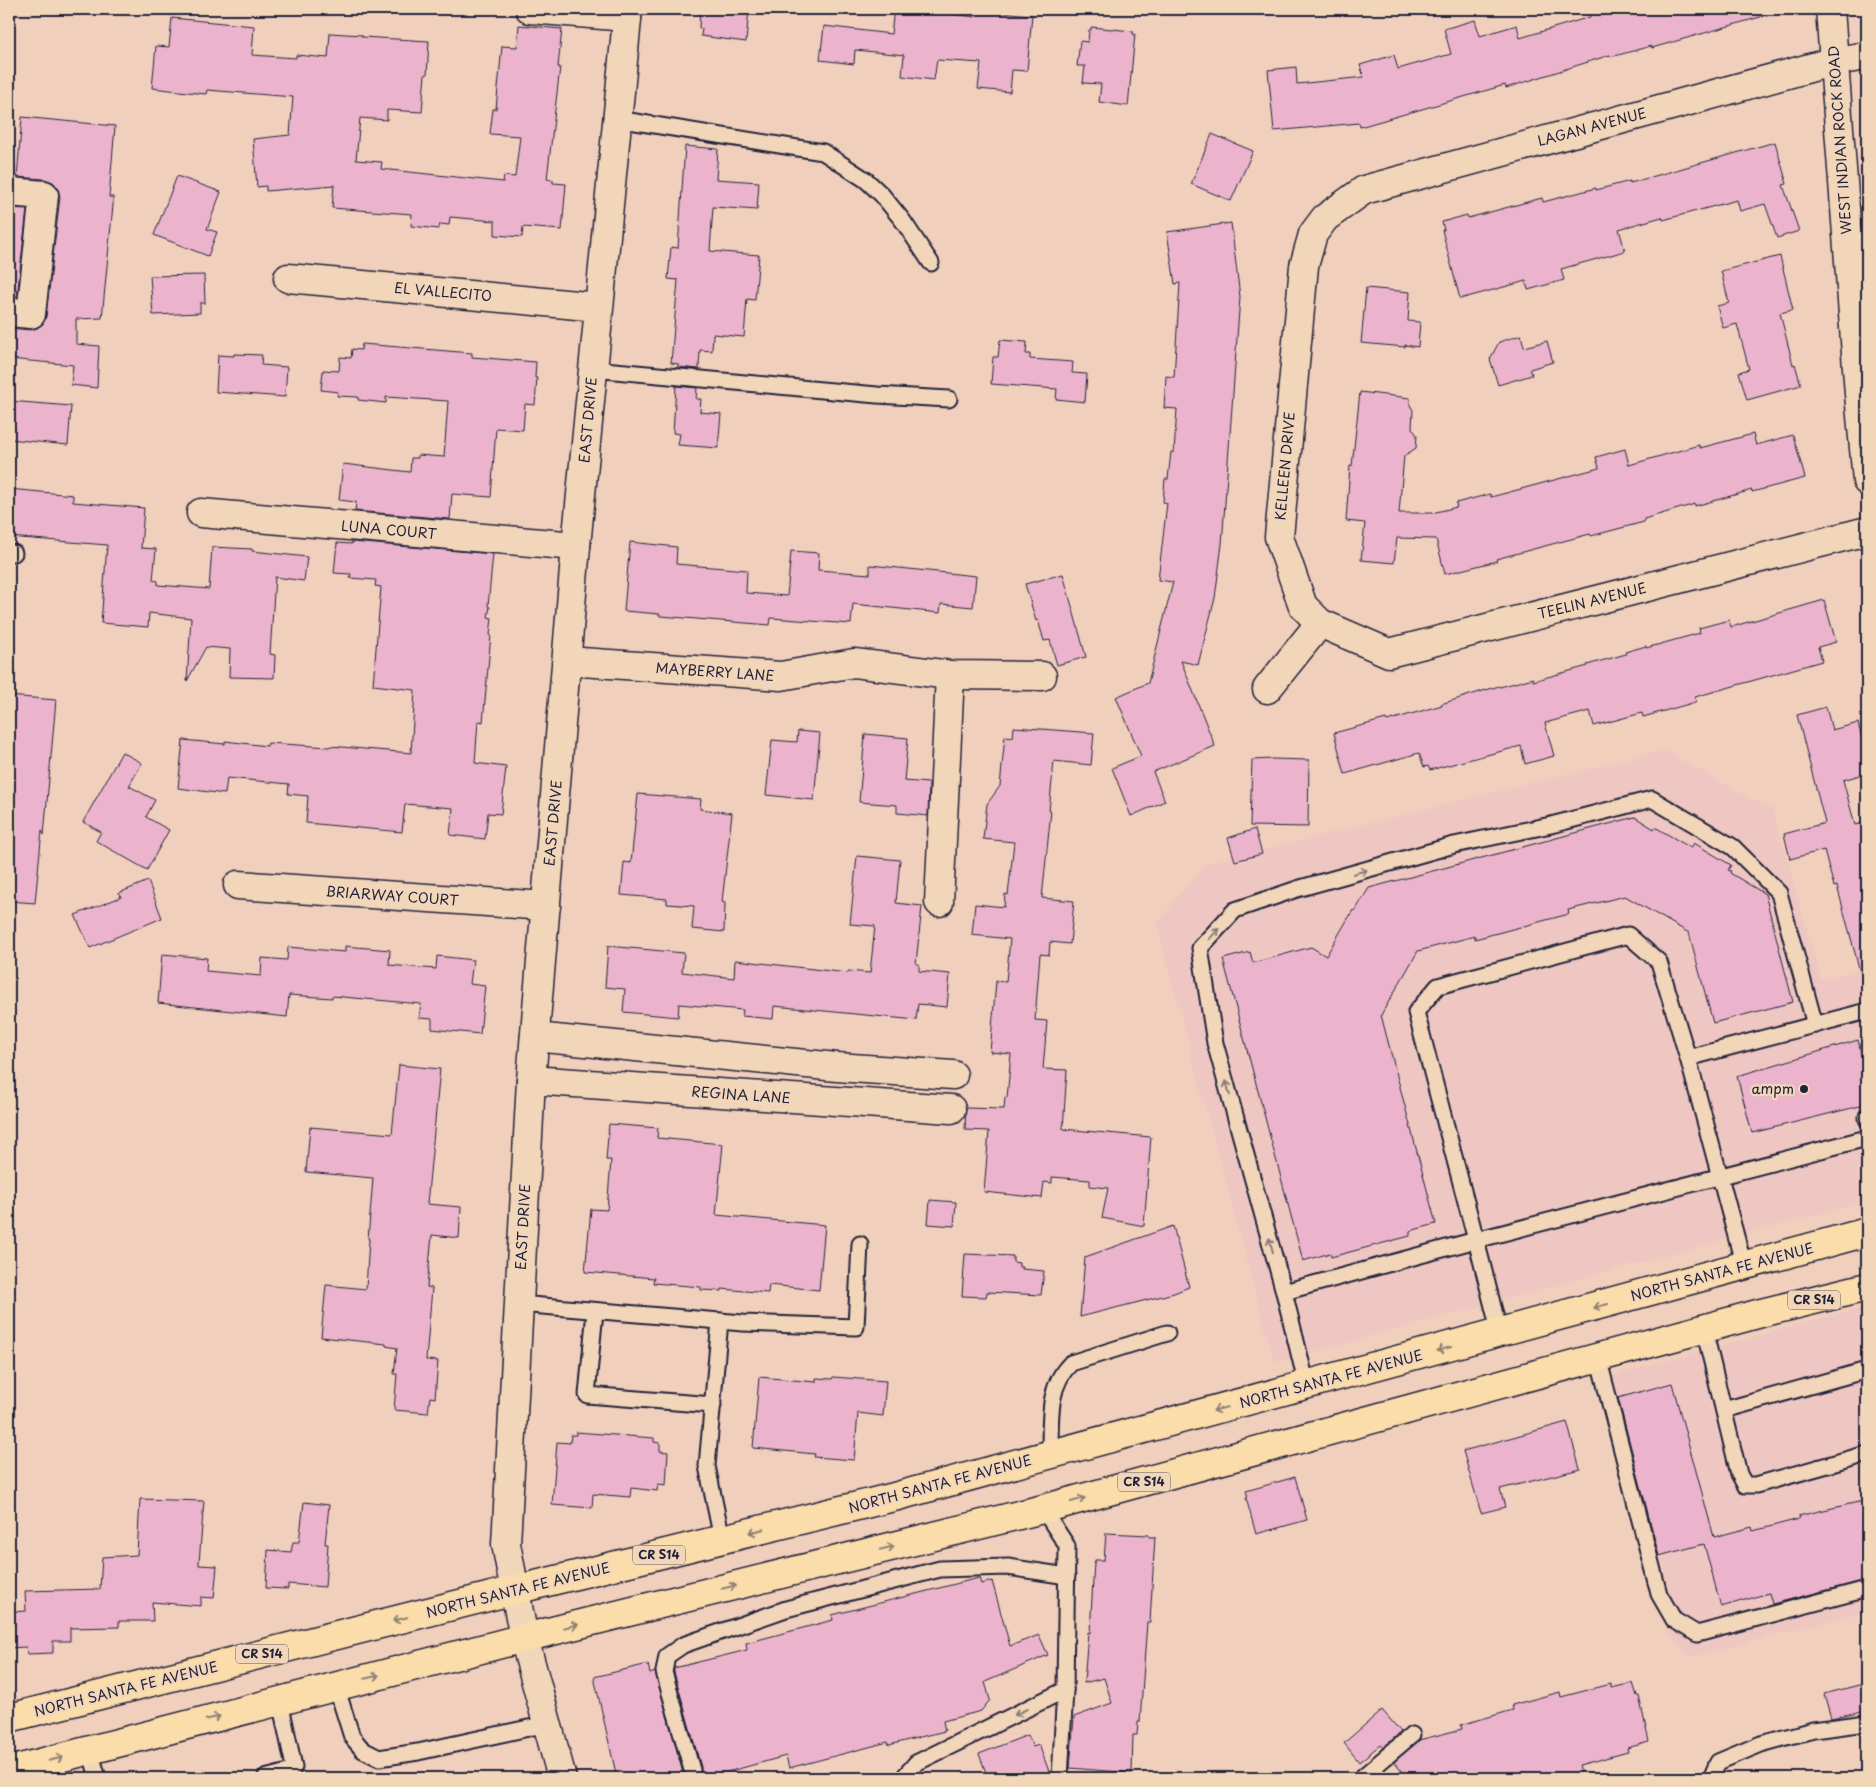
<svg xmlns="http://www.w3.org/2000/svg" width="1876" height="1787" viewBox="0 0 1876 1787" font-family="'Playpen Sans',sans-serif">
<rect width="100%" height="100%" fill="#f1cfbd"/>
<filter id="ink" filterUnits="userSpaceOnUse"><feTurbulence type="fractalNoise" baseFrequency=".02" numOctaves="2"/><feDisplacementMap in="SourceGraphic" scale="10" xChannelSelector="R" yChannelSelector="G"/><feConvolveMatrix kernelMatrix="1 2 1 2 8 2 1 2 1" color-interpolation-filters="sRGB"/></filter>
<g filter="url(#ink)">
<g fill="#efc7c2">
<polygon points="1663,750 1773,810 1821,979 1867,967 1867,1201 1274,1363 1156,924 1205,864"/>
<polygon points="1867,1306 1867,1611 1688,1658 1672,1637 1648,1593 1595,1380"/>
</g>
<g fill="#ebb4cc" stroke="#22223b">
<polygon points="700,9 749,9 746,42 701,36 702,29 699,28"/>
<polygon points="894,9 909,9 975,17 976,10 1032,15 1027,71 1012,70 1010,92 978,89 981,63 937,60 934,80 902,76 904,55 855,50 854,64 820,60 824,26 891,34"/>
<polygon points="1588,9 1763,9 1764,16 1652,48 1651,46 1611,57 1610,55 1506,88 1505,85 1360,127 1359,123 1274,131 1268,70 1296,67 1297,84 1364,77 1360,65 1394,55 1398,69 1451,54 1444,29 1475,20 1480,36 1517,25 1520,38 1590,17"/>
<polygon points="172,18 254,26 252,55 296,58 296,55 328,58 330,33 362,35 362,37 429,41 427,75 425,74 422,112 387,110 387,120 360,118 356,160 382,162 381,169 503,182 504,176 515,177 520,136 490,134 493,109 496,109 502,46 517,47 519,25 562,29 558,67 560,67 547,179 553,180 553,183 566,184 562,230 523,227 522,237 495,235 495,221 450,217 449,225 440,224 439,229 411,226 412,214 332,208 334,185 266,191 266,186 257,187 253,139 290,135 293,97 207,90 206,94 152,88 156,46 169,47"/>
<polygon points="1091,27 1133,31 1133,34 1135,34 1128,106 1099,102 1101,84 1083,83 1085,66 1077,66 1080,41 1088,42 1089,30 1091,30"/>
<polygon points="22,117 115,126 109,197 113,197 113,205 102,318 76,319 76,344 99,346 97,388 71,385 73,365 9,359 9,328 30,330 37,328 43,324 46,316 60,197 58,188 53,182 45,179 17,177"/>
<polygon points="1212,134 1253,151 1231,201 1191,184"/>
<polygon points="1775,142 1787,184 1783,185 1799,231 1777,238 1765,204 1740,211 1737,200 1663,220 1662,217 1619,229 1625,251 1561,269 1564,280 1528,290 1526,281 1460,299 1442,230 1444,230 1442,222 1467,215 1468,218 1542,198 1543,202 1596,188 1596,190 1630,181 1630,183"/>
<polygon points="685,146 718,149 716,179 759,182 757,210 713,207 710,251 759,255 755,300 747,299 744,337 713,334 712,351 700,350 699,369 678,367 678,364 671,363 678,280 668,279 671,247 678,248"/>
<polygon points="177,176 221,192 207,229 217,232 208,256 154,235"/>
<polygon points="9,208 27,209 17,297 9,297"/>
<polygon points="1231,223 1240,297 1222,544 1215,598 1198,665 1181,661 1215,746 1153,772 1165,801 1131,816 1112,768 1141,756 1116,697 1148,683 1173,582 1158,580 1167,503 1163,502 1165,479 1168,479 1171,452 1174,452 1177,409 1164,408 1166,376 1174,377 1180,283 1175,284 1167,232"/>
<polygon points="1780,256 1793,310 1780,313 1793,365 1795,364 1801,385 1747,400 1739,372 1749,369 1737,324 1723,328 1717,306 1729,303 1721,271"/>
<polygon points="204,275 205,303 200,303 200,313 153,315 150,276"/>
<polygon points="1366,288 1410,292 1408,321 1420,322 1418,347 1405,345 1405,347 1361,343"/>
<polygon points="1521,335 1524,347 1547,341 1553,362 1530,369 1532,375 1498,385 1490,359 1499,342"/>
<polygon points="1000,340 1027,342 1026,354 1030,354 1030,359 1073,362 1072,373 1087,374 1085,402 1056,399 1057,389 991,384 993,357 998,357"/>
<polygon points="362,344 472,353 472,357 536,362 535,378 537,378 535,405 525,404 523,430 496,428 491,497 452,494 450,519 355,511 356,502 339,500 343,464 410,472 411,458 418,458 418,455 444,457 448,401 386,397 386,403 358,400 358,397 337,396 338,392 321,390 323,370 339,371 340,357 351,358 352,349 361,350"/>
<polygon points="234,354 262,355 261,365 287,367 285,397 216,392 218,355 234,356"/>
<polygon points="676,386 697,388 696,399 701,399 700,412 721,414 718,448 678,445 680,434 673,433"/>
<polygon points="1360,392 1410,398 1410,405 1413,410 1412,428 1417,435 1416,448 1404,456 1399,513 1432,513 1457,507 1456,503 1490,494 1491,497 1599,468 1596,457 1625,449 1629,465 1699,445 1700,448 1753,434 1756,445 1793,435 1805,478 1752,492 1752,490 1695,506 1695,504 1644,519 1644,522 1591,536 1590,534 1496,559 1497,561 1445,574 1436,539 1397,538 1394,563 1361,560 1365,523 1346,521 1350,466 1352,466"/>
<polygon points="9,401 71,406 68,445 9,439"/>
<polygon points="9,489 73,495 73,502 144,508 141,548 156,549 153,580 158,581 158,585 209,589 212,547 252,549 252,551 307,557 304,581 275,577 270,654 275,655 274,678 229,677 230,649 206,647 187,681 191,618 149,613 148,627 101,623 107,545 9,537"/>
<polygon points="352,542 493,554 488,606 490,607 488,617 492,618 490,635 491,635 483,722 478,721 475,763 506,767 501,814 488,813 485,839 450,835 453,808 405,804 402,832 306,823 308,796 288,794 289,784 227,778 225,794 178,788 183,740 225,744 225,741 267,746 268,743 329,747 330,746 411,753 415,690 373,685 381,587 375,586 376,580 350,578 351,574 334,573 337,543 352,544"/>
<polygon points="630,542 677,547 676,564 747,570 746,593 787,596 791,551 819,553 818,570 870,574 870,565 976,576 973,607 941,604 940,613 853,604 851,624 771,618 770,625 660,616 660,614 624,611"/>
<polygon points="1063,574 1086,657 1057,665 1050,640 1044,641 1038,620 1036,621 1025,584"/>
<polygon points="1824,600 1836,642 1818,647 1822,661 1695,697 1696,702 1643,717 1642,713 1594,726 1590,711 1545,723 1554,756 1525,764 1521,746 1430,770 1428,766 1424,767 1419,753 1345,774 1334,733 1386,719 1387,721 1442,705 1441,704 1499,686 1500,687 1533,678 1533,681 1588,666 1587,665 1626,654 1625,652 1646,646 1646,648 1700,633 1699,628 1729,620 1731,627"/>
<polygon points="9,696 56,700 44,835 42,830 35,903 9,901"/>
<polygon points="1826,707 1832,730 1858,723 1867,760 1867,773 1843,780 1855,825 1867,822 1867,971 1860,972 1837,886 1834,887 1824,850 1790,859 1784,834 1825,823 1797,715"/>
<polygon points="1014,727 1094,733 1091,765 1054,761 1049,811 1051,811 1042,898 1074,901 1070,944 1050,942 1049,955 1040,954 1035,1020 1047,1021 1043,1069 1067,1070 1063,1129 1151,1137 1144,1226 1102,1218 1108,1188 1090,1186 1090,1180 1052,1177 1052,1183 1044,1182 1042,1198 984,1192 989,1131 965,1130 966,1108 1004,1109 1005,1097 1007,1098 1011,1054 990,1052 996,981 1006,982 1010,939 972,935 975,904 1004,907 1005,894 1008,895 1014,842 983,839 987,804 1000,786 1005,736 1013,737"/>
<polygon points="798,731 820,733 814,800 766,795 772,740 797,742"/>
<polygon points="865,734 908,738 904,781 929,783 928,816 897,813 897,805 859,802"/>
<polygon points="122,752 142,763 129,786 155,800 146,817 169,830 147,870 96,841 101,832 83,822"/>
<polygon points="1272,759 1309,760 1308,827 1250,826 1252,760"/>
<polygon points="638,794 701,799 700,809 732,813 722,902 725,903 724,932 692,929 694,906 667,904 667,899 621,895 624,862 631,863"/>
<polygon points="1635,817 1654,829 1655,827 1691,848 1694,843 1731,865 1728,870 1731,871 1730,873 1765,894 1793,1002 1713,1023 1689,933 1625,896 1568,910 1569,914 1475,939 1475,936 1418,951 1381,1015 1436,1224 1410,1231 1410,1236 1331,1257 1330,1253 1303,1261 1223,959 1250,952 1253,963 1311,947 1326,956 1353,910 1355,911 1369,888"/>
<polygon points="1255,829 1262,854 1235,861 1228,838"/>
<polygon points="857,856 900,860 896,903 922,906 916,964 919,964 919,971 950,974 947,1007 918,1004 916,1020 774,1006 773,1019 742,1016 743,1010 679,1004 678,1017 623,1012 625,989 605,987 608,946 684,953 682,972 734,978 735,960 848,973 848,971 870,973 875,926 850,924"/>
<polygon points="148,881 162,918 90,948 75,915 121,897 119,893"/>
<polygon points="345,946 390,950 389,965 436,969 437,956 473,960 470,984 485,986 480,1034 432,1029 432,1019 419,1018 421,1004 332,996 332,998 289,995 287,1017 158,1003 162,954 207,958 206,971 261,976 262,958 287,960 288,947 345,952"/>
<polygon points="1858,1040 1867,1080 1867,1094 1860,1106 1752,1133 1737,1076"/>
<polygon points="399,1065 440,1069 427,1204 461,1207 459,1238 432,1235 427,1287 432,1288 426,1360 438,1361 435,1398 430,1397 428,1413 394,1410 397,1374 394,1374 397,1348 386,1346 386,1344 321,1337 326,1285 366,1289 369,1239 368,1239 373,1178 306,1172 310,1127 392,1134"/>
<polygon points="609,1124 658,1128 657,1138 723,1144 716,1215 825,1225 819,1290 769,1285 768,1293 722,1289 722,1291 701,1290 701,1287 653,1283 654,1278 585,1272 591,1209 607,1210 611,1160 606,1160"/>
<polygon points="930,1200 956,1202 954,1226 928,1224"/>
<polygon points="1173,1226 1189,1287 1174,1293 1080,1317 1085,1257"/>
<polygon points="965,1254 1013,1256 1013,1262 1019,1263 1019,1267 1023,1267 1022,1269 1044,1271 1041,1295 987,1292 986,1297 962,1296"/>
<polygon points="759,1377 816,1382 816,1378 832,1379 833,1377 886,1381 883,1416 858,1413 854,1460 814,1457 815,1454 753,1448"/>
<polygon points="1672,1383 1714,1537 1752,1527 1753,1531 1795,1520 1799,1518 1798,1516 1867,1500 1867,1580 1772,1604 1769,1593 1721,1607 1704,1544 1659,1556 1618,1398"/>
<polygon points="1567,1422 1580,1469 1500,1489 1505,1507 1481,1513 1463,1451"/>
<polygon points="576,1432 654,1438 654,1442 660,1443 660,1451 668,1452 666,1485 658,1484 657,1491 631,1488 630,1497 593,1494 592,1508 552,1505 557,1442 570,1443 571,1435 576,1435"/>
<polygon points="1295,1477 1307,1520 1256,1534 1246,1498 1248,1497 1246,1491"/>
<polygon points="140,1499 204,1501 199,1563 199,1565 217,1566 214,1598 201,1597 201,1606 152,1602 153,1621 119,1621 119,1627 70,1628 70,1641 53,1641 53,1653 27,1654 26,1647 9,1648 9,1612 26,1611 25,1591 100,1589 102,1557 137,1555"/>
<polygon points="304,1502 329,1505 325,1544 328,1544 325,1587 288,1584 288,1589 266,1588 268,1550 291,1552 293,1542 299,1542"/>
<polygon points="1106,1533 1149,1535 1149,1537 1155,1537 1150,1622 1147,1622 1140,1722 1138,1722 1137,1735 1133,1735 1132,1773 1070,1768 1074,1717 1112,1703 1104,1678 1084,1683 1088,1632 1090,1633 1094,1562 1095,1562 1095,1560 1104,1560"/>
<polygon points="979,1578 981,1584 992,1581 1010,1646 1039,1635 1048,1655 985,1682 990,1700 981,1711 943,1721 945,1731 924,1736 889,1745 888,1742 789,1768 786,1756 705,1778 696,1778 701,1773 701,1767 674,1672 674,1668 747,1650 746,1643 833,1620 832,1615"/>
<polygon points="648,1664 650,1674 655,1672 683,1773 688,1778 617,1778 594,1677"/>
<polygon points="1633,1683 1637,1696 1639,1696 1649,1742 1627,1748 1628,1752 1579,1765 1581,1771 1553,1778 1407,1778 1394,1762 1419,1740 1462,1729 1461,1725 1464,1724 1513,1710 1512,1705 1560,1692 1561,1697 1611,1684 1611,1688"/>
<polygon points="1867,1683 1867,1710 1831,1718 1824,1694"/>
<polygon points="1382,1710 1401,1732 1383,1748 1380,1745 1359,1762 1344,1743"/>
<polygon points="1028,1735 1033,1747 1039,1745 1050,1774 1038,1778 988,1778 979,1754"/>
</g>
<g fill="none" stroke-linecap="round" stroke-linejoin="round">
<defs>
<g id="lane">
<polyline points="617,119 823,152 866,180 882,195 903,221 931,263"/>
<polyline points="593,369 877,395 949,399"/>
<polyline points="9,553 14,553"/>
<polyline points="1688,1058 1744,1266"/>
<polyline points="1867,1116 1867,1119"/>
<polyline points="1284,1292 1215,1043 1200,948 1235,910 1297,889 1454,845 1551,825 1652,799 1733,847 1779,893 1815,1025"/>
<polyline points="519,1304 743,1323 856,1327 860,1244"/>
<polyline points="595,1311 587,1395 713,1405"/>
<polyline points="720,1321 707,1466 722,1539"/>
<polyline points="1704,1329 1739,1474 1745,1485 1756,1485 1867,1454"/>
<polyline points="1500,1334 1476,1240 1867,1138"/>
<polyline points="1598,1357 1659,1594 1674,1620 1697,1634 1867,1589"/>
<polyline points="1307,1386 1284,1292 1476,1240 1416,1012 1438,986 1628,935 1659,962 1688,1058 1867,1011"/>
<polyline points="1724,1410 1867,1370"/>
<path d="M1050 1455C1051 1424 1046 1387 1071 1363L1167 1333"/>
<polyline points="1043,1509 1067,1546 1065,1690 1060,1778"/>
<polyline points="336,1686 352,1737 363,1750 379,1758 418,1752 547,1724"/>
<polyline points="90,1750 98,1778"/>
<polyline points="692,1770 664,1672 667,1656 683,1645 786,1609 940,1569 1008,1567 1067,1576"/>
<polyline points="265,1778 292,1771 294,1767 280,1701"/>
<polyline points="903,1778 916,1763 1065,1690"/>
<polyline points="1361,1778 1412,1735"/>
<polyline points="1711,1778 1718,1762 1761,1744 1813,1730 1867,1723"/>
</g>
<g id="street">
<polyline points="530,9 627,17"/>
<polyline points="1867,56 1835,61 1364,190 1325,218 1313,234 1304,266 1279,537 1303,606 1320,623 1389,653 1867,531"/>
<polyline points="9,192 44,195 31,314 9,312"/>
<polyline points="288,278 598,307"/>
<polyline points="201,513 576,546"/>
<polyline points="567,661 781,676 854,663 950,675 1042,676"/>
<polyline points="1267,689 1320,623"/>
<polyline points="238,885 546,906"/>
<polyline points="939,902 950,675"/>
<polyline points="535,1037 837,1067 953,1075"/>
<polyline points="531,1080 951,1109"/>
</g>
<g id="secondary">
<polyline points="1830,9 1859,394 1867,481"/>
<polyline points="562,1778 524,1638 506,1544 531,1080 576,546 628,9"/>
</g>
<g id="primary">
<polyline points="9,1718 515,1590 894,1497 1867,1232"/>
<polyline points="9,1771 524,1638 1043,1509 1761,1313 1867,1287"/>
</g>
</defs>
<use href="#lane" stroke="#22223b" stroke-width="19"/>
<use href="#street" stroke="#22223b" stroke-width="31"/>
<use href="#secondary" stroke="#22223b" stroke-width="31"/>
<use href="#primary" stroke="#22223b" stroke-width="31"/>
<use href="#lane" stroke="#f2d6b9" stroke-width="15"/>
<use href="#street" stroke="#f2d6b9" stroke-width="28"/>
<use href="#secondary" stroke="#f2d6b9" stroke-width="28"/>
<use href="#primary" stroke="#fbddab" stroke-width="28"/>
</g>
<defs><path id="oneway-shaft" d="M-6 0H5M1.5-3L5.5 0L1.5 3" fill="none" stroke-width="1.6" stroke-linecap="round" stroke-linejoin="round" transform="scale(1.25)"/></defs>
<g stroke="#8a7c7a">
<use href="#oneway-shaft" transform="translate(1360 872) rotate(-16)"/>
<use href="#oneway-shaft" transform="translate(1214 934) rotate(-48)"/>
<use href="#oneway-shaft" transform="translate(1228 1088) rotate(-105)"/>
<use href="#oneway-shaft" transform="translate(1271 1245) rotate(-105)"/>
<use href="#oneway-shaft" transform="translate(1021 1712) rotate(154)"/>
</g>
<g stroke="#8e8073">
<use href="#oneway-shaft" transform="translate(1601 1306) rotate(165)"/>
<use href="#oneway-shaft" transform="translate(1444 1349) rotate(165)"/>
<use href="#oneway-shaft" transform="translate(1220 1409) rotate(165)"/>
<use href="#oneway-shaft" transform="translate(1078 1500) rotate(-15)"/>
<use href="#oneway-shaft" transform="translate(756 1531) rotate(166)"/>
<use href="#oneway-shaft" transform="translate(887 1548) rotate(-14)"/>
<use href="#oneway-shaft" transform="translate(729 1587) rotate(-14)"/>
<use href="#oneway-shaft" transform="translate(400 1619) rotate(166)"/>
<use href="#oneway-shaft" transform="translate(571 1626) rotate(-14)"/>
<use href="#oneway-shaft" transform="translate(372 1677) rotate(-14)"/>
<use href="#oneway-shaft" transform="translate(213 1718) rotate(-14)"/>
<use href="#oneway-shaft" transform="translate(56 1759) rotate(-14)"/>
</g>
</g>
<circle fill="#22223b" stroke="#f2d6b9" stroke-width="2" cx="1804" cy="1089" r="5"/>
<g text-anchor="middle" stroke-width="4.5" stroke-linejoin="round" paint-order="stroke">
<g fill="#f2d6b9" stroke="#605861" stroke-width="1">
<rect x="1788" y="1290.5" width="52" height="19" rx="4"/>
<rect x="1118" y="1472.5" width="52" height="19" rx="4"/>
<rect x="633" y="1545.5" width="52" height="19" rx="4"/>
<rect x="236" y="1644.5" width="52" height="19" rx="4"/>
</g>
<g font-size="12" font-weight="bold" fill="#22223b">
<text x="1814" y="1304">CR S14</text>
<text x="1144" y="1486">CR S14</text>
<text x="659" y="1559">CR S14</text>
<text x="262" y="1658">CR S14</text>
</g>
<g font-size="14" fill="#22223b" stroke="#f2d6b9">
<text transform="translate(1592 127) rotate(-15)" y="5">LAGAN AVENUE</text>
<text transform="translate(1840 140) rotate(-94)" y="5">WEST INDIAN ROCK ROAD</text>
<text transform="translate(443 292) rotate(5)" y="5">EL VALLECITO</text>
<text transform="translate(588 420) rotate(-85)" y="5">EAST DRIVE</text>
<text transform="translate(1285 466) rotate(-85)" y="5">KELLEEN DRIVE</text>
<text transform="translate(389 530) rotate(5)" y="5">LUNA COURT</text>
<text transform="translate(1592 601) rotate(-14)" y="5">TEELIN AVENUE</text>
<text transform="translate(715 672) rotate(4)" y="5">MAYBERRY LANE</text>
<text transform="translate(553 823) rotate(-85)" y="5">EAST DRIVE</text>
<text transform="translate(392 896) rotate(4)" y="5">BRIARWAY COURT</text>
<text transform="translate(741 1095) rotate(4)" y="5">REGINA LANE</text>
<text transform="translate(523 1227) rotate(-87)" y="5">EAST DRIVE</text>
<text transform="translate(1722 1272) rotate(-15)" y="5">NORTH SANTA FE AVENUE</text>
<text transform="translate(1331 1379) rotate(-15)" y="5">NORTH SANTA FE AVENUE</text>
<text transform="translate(940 1484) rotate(-15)" y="5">NORTH SANTA FE AVENUE</text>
<text transform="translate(518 1590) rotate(-14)" y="5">NORTH SANTA FE AVENUE</text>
<text transform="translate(126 1689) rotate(-14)" y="5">NORTH SANTA FE AVENUE</text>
</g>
<g font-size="14" fill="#22223b" stroke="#f2d6b9" text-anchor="end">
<text x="1794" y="1094">ampm</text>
</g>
</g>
<rect width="1876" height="1787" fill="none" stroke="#f2d6b9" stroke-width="30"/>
<rect x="15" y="15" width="1846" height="1757" fill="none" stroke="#22223b" stroke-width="2" filter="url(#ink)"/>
</svg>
